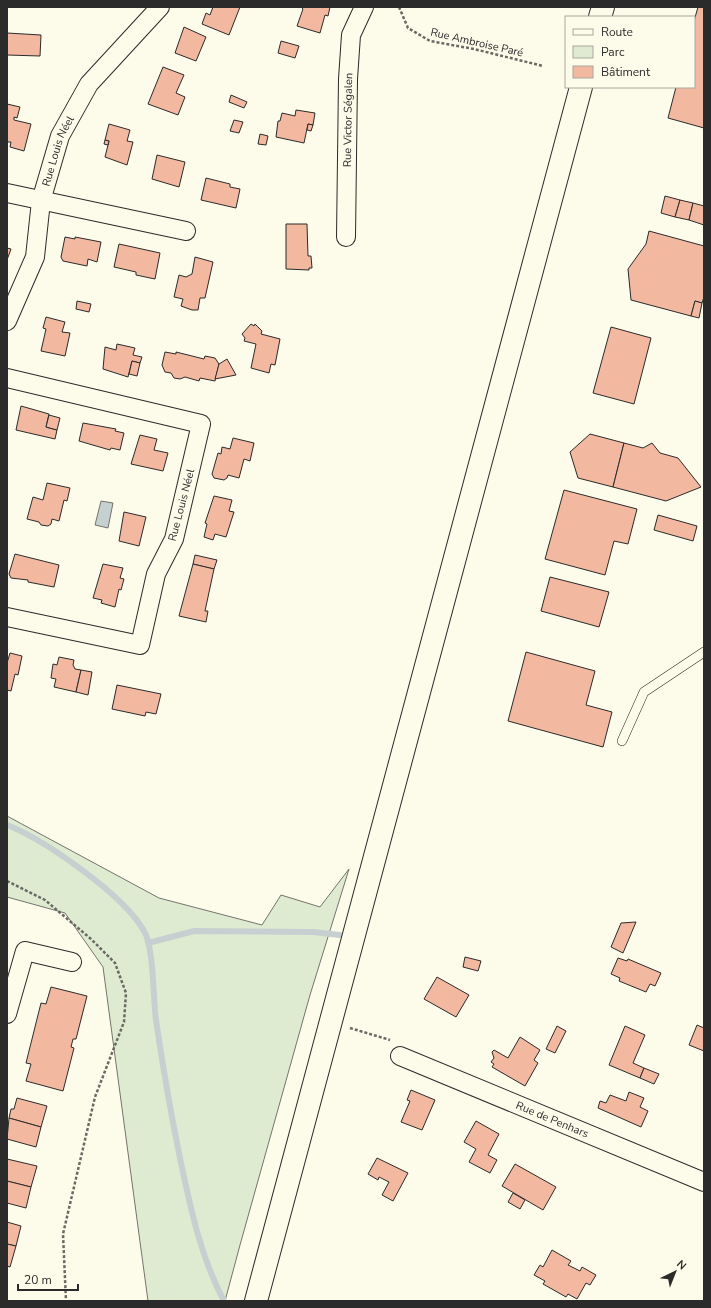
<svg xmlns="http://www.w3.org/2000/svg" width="711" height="1308" viewBox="0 0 711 1308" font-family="'Nunito Sans',sans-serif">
<rect width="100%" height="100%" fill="#fdfbea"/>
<polygon fill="#deebd1" stroke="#74746e" points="7,816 159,898 262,925 281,895 320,907 349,869 310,995 240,1245 225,1301 148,1301 103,967 65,913 7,897"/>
<polygon fill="#c7d0d0" stroke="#74746e" points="101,501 113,503 108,528 95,525"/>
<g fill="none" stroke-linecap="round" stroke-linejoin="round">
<g stroke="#c7d0d0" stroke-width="6">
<path d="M7 825C45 840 124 895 144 931 154 947 153 999 156 1020 163 1068 171 1115 181 1163 191 1210 201 1258 224 1301"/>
<polyline points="148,943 194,931 313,932 340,935"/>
</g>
</g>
<g fill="#f2b8a0" stroke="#2b2b2b">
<polygon points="213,7 240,7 229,35 202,24 206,13 210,15"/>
<polygon points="301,7 330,7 328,16 325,15 320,33 297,26 303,9"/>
<polygon points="698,7 704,7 704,128 668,118 676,87 694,87 694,21"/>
<polygon points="184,27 206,37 196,61 175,53"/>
<polygon points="7,33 41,35 40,56 7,55"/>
<polygon points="281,41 299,46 295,58 278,53"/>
<polygon points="163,67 184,75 176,93 185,97 178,115 148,104"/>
<polygon points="231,95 247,102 244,108 229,102"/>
<polygon points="7,104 20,107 17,118 14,117 14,120 31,124 24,151 10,147 11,142 7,142"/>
<polygon points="296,110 315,113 313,125 308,124 304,143 276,137 278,121 280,121 282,113 295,116"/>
<polygon points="234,120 243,122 239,133 230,131"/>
<polygon points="109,124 130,130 127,141 133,142 127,165 105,157 109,141 105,140"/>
<polygon points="308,124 313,125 311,131 307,130"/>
<polygon points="260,134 268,136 266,145 258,144"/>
<polygon points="105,140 109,141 108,145 104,144"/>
<polygon points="157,155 185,162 179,187 152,179"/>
<polygon points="206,178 230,184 230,187 240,189 236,208 201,200"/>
<polygon points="665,196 680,200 675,217 661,213"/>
<polygon points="680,200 693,203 689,220 675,217"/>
<polygon points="693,203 704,206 704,225 689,220"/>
<polygon points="286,224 307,224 308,256 311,256 312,268 309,268 309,270 286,269"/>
<polygon points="649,231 704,246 704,297 702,303 695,301 691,316 631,300 628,269 646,244"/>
<polygon points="65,237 75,239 75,237 101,242 97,262 88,259 87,266 63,261 61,257"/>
<polygon points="119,244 160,253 155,279 136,275 136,272 114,267"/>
<polygon points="7,248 11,249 7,260"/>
<polygon points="195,257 213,262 205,298 200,298 198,310 192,310 181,306 183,299 174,297 179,275 186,277 192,274"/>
<polygon points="77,301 91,304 89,312 76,309"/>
<polygon points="695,301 702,303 699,318 691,316"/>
<polygon points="46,317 65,322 62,332 70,333 65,356 41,351 46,329 43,328"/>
<polygon points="251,324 254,326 255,324 262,331 261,334 280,339 275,365 271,364 269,373 251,368 256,344 244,341 245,338 242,334"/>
<polygon points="611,327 651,338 634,404 593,393"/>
<polygon points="117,344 135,348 133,355 142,357 140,363 132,361 128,377 103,369 105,347 116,350"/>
<polygon points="165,352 176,354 176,352 204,359 205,356 215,358 219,364 215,381 200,378 199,381 185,377 180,379 174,378 171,373 165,372 162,365"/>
<polygon points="227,359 236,375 215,379 219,364"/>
<polygon points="132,361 140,363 137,376 129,374"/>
<polygon points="21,406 49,414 46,427 57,430 55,439 16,430"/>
<polygon points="49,415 60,418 57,430 46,427"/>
<polygon points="83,423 116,429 115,431 124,433 120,450 111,448 110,450 79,441"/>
<polygon points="590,434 624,443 613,487 578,478 570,452"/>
<polygon points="140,435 157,439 154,450 168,453 163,471 131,464"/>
<polygon points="233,438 254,443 250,461 244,459 239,478 228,475 227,478 224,480 214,478 212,474 218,453 221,454 222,447 230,449"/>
<polygon points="624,443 643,448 652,443 660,453 678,458 701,487 666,501 613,487"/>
<polygon points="47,483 70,488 67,501 64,500 59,521 52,519 51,524 48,526 41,525 39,522 27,519 33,497 43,500"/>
<polygon points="564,490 637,509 628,544 614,541 605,575 545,559"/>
<polygon points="214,496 232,500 229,511 234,512 226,537 215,534 213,540 204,537 207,524 205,523"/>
<polygon points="124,512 146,517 139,546 119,541"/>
<polygon points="658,515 697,526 693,541 654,530"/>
<polygon points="15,554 59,565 54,587 28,582 28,580 11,578 9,574"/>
<polygon points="195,555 217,560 214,569 193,564"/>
<polygon points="103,564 123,568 120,578 124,579 121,590 119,589 115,607 101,603 102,600 93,598"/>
<polygon points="193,564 214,569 205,611 208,611 206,622 179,616"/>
<polygon points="550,577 609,592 599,627 541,611"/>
<polygon points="526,652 595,671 586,705 612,712 603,747 508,721"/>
<polygon points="10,653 22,656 18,675 15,674 11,691 7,690 7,663"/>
<polygon points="59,657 74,660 73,665 75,669 81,670 76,692 54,687 56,679 51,678 53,664 57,665"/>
<polygon points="81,670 92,672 88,695 76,692"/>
<polygon points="117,685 161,694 156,714 146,712 145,716 112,709"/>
<polygon points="636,922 623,953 611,947 621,923"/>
<polygon points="465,957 481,961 478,971 463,967"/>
<polygon points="618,958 627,961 628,959 661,973 655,986 650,984 646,992 619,981 620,978 611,974"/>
<polygon points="437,977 469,995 456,1017 424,999"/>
<polygon points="51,987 87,996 76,1039 73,1039 71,1047 74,1048 63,1091 26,1081 31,1064 26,1063 41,1003 46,1004"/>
<polygon points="697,1025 704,1028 704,1051 689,1045"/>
<polygon points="557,1026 566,1031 555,1053 546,1049"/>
<polygon points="625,1026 645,1035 633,1063 644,1068 640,1078 609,1065"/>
<polygon points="520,1037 540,1050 534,1060 538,1063 525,1086 492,1067 494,1064 491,1062 494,1058 492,1052 494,1050 508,1058"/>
<polygon points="644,1068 659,1074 654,1084 640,1078"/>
<polygon points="411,1090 435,1100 422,1130 401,1122 410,1101 407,1100"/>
<polygon points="629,1092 644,1098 640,1107 648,1111 641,1127 598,1108 600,1101 606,1103 610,1095 626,1101"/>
<polygon points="17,1098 47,1106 41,1127 9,1118 11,1109 14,1109"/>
<polygon points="9,1118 41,1127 36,1147 7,1139"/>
<polygon points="476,1121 499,1134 488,1155 497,1160 490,1173 469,1162 476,1149 464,1142"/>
<polygon points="377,1158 408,1173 393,1201 382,1195 389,1182 379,1177 378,1180 368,1174"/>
<polygon points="7,1159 37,1166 31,1187 7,1181"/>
<polygon points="515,1164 556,1187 543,1210 502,1186"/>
<polygon points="7,1181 31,1187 26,1208 7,1203"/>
<polygon points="513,1193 525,1200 520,1209 508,1202"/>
<polygon points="7,1222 21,1226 16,1246 7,1244"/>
<polygon points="7,1244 16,1246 10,1267 7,1266"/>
<polygon points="552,1250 571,1261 568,1265 580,1271 582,1267 596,1275 590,1285 586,1283 577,1299 568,1294 566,1297 543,1284 545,1281 534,1275 540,1265 543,1267"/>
</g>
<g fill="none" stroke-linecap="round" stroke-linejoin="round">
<defs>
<polyline id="lane" points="622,741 644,692 704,652"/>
<g id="street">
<polyline points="7,193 186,231"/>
<path id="s1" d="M346 237 348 79 351 35 364 7"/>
<path id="s2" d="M7 321 35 257 41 201 60 136 89 84 160 7"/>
<polyline points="7,378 201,424 174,539 156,574 140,645 7,617"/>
<polyline points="7,1014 25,951 72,962"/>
<path id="s3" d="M400 1056 704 1182"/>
</g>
<g id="primary">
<polyline points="600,17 603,7"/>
<polyline points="256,1301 581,87"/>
</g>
</defs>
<use href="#lane" stroke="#2b2b2b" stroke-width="10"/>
<use href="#street" stroke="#2b2b2b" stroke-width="20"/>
<use href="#primary" stroke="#2b2b2b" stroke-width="24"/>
<g stroke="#6a6964" stroke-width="2.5" stroke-dasharray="3 2" stroke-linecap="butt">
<polyline points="399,7 408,28 430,41 474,49 543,66"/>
<polyline points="7,881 45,900 91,939 115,963 126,993 124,1022 95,1097 63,1234 66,1301"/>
<polyline points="350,1028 390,1040"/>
</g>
<use href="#lane" stroke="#fdfbea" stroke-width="9"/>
<use href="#street" stroke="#fdfbea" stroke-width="18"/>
<use href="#primary" stroke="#fdfbea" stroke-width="22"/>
</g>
<g text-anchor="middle" stroke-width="3" stroke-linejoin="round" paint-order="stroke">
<g font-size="11" fill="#2b2b2b" stroke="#fdfbea">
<text transform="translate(477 42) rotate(13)" y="4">Rue Ambroise Paré</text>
<text dy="4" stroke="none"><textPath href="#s1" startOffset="117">Rue Victor Ségalen</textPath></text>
<text dy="4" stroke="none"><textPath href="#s2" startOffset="179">Rue Louis Néel</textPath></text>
<text transform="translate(181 505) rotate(-75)" y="4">Rue Louis Néel</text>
<text dy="4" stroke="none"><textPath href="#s3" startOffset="165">Rue de Penhars</textPath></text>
</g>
</g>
<rect width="711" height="1308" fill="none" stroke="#2b2b2b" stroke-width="16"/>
<rect x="565" y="16" width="130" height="72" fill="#fdfbea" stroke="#a9a89e"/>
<rect x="573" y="29" width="20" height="6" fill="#fdfbea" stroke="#a9a89e"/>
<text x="601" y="36" font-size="12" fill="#2b2b2b">Route</text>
<rect x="573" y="46" width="20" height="12" fill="#deebd1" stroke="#a9a89e"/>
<text x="601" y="56" font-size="12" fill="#2b2b2b">Parc</text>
<rect x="573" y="66" width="20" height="12" fill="#f2b8a0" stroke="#a9a89e"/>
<text x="601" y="76" font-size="12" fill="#2b2b2b">Bâtiment</text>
<g transform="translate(675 1272) rotate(43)" stroke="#fdfbea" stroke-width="3" paint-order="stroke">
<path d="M0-3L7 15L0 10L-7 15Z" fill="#2b2b2b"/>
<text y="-6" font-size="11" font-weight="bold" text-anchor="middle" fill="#2b2b2b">N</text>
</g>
<path d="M18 1284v6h60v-6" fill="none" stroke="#2b2b2b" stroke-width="2"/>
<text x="24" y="1284" font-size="12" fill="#2b2b2b" stroke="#fdfbea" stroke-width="3" paint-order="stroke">20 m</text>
</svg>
